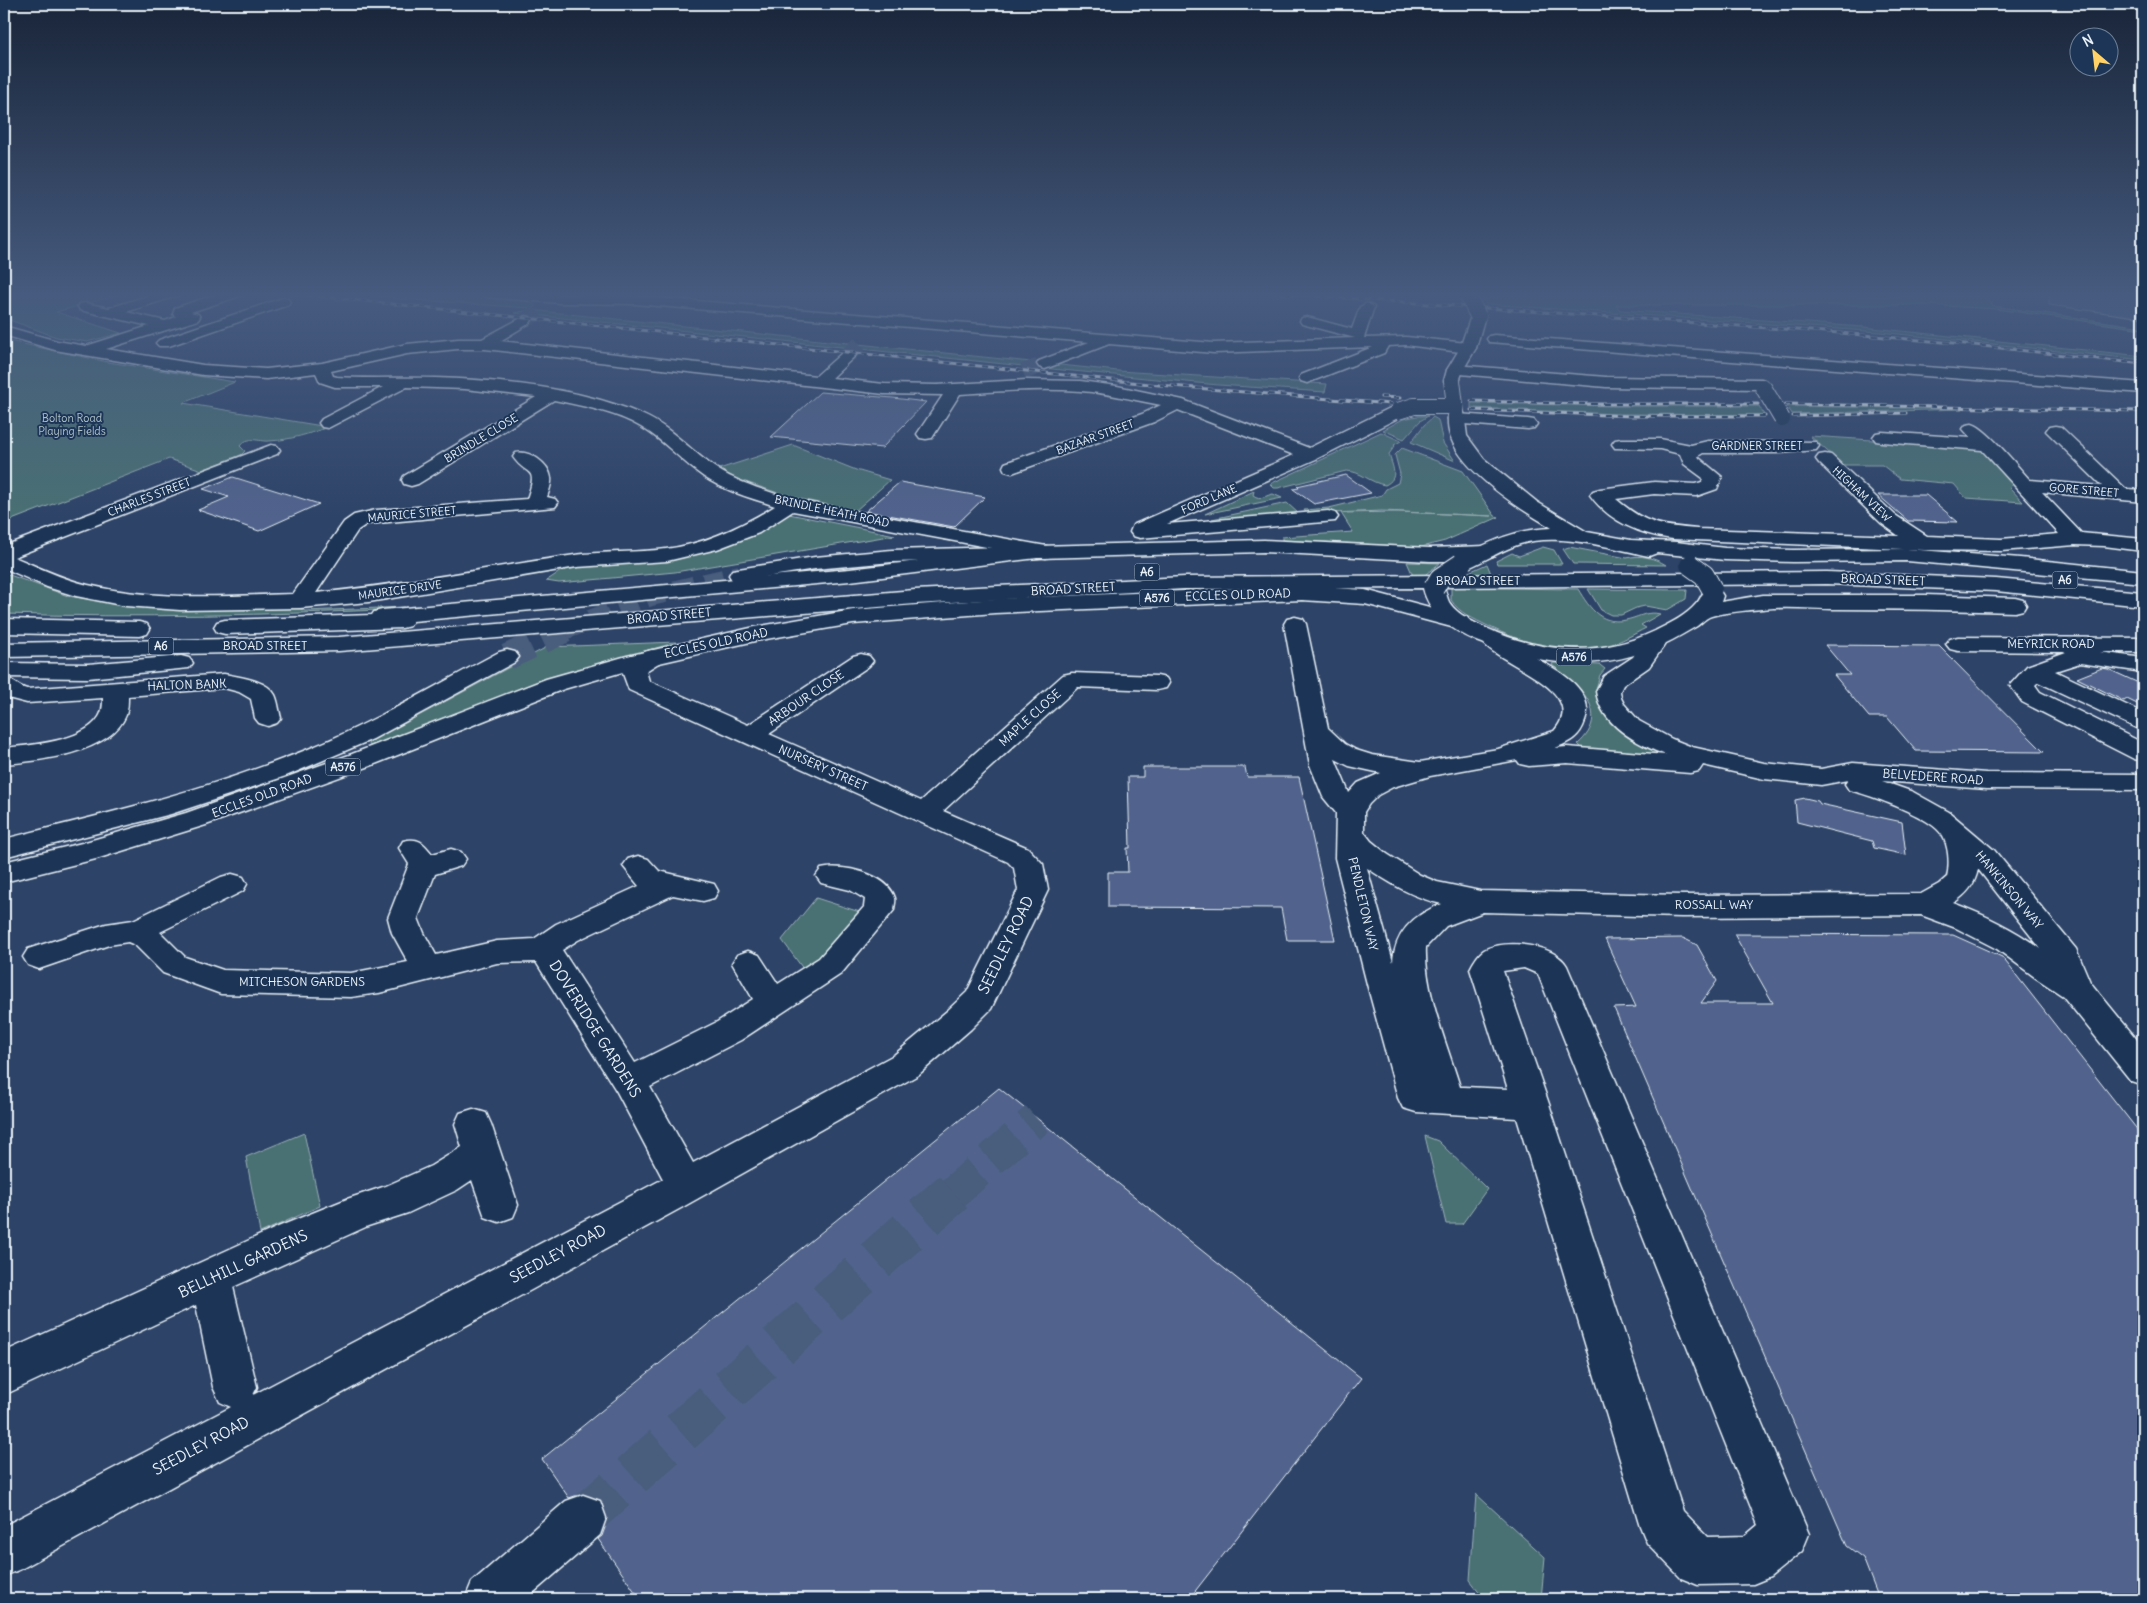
<svg xmlns="http://www.w3.org/2000/svg" width="2147" height="1603" viewBox="0 0 2147 1603" font-family="Delius,sans-serif">
<rect width="100%" height="100%" fill="#2d4367"/>
<filter id="ink" filterUnits="userSpaceOnUse"><feTurbulence type="fractalNoise" baseFrequency=".02" numOctaves="2"/><feDisplacementMap in="SourceGraphic" scale="10" xChannelSelector="R" yChannelSelector="G"/><feConvolveMatrix kernelMatrix="1 2 1 2 8 2 1 2 1" color-interpolation-filters="sRGB"/></filter>
<g filter="url(#ink)">
<g fill="#4a7073" stroke="#99b0b6">
<polygon points="4,293 126,293 56,312 121,333 87,342 56,337 4,318"/>
<path d="M357 293C393 293 511 287 536 306L529 308 401 299Z"/>
<polygon points="1702,293 1833,293 1836,296 1988,297 1993,306 2143,327 2143,329 1996,309 1927,305 1616,305 1620,310 1863,327 2143,356 2143,360 1879,332 1485,304 1482,299 1509,296 1704,295"/>
<polygon points="530,310 1118,371 1327,384 1325,392 1218,385 1052,369 514,313"/>
<path d="M4 340 108 362 235 382 183 403 328 427C309 434 290 440 269 441 259 442 248 435 240 446L245 451 241 455 202 470 169 459 4 523Z"/>
<polygon points="1471,403 1615,406 1759,406 1764,415 1617,414 1471,408"/>
<polygon points="1787,406 1963,409 1792,414"/>
<polygon points="1417,416 1428,416 1420,421 1404,439 1383,430 1403,419"/>
<polygon points="1433,417 1438,420 1443,443 1455,461 1411,442 1424,425"/>
<path d="M1381 432 1401 441 1394 445 1395 446 1389 454C1392 466 1400 478 1385 485 1370 483 1361 471 1346 471L1278 488H1274L1270 484Z"/>
<polygon points="1810,436 1981,447 2014,479 2010,488 2023,502 1966,498 1954,484 1900,479 1882,465 1843,465"/>
<polygon points="793,445 856,470 890,480 855,511 787,496 713,471"/>
<polygon points="1402,448 1463,471 1495,516 1499,517 1445,541 1421,547 1282,540 1282,537 1353,532 1341,513 1398,512 1492,516 1382,511 1307,514 1304,510 1329,508 1382,495 1386,489 1398,483 1400,474 1395,455"/>
<path d="M1254 491 1253 495C1261 501 1266 495 1273 494L1282 498 1205 514Z"/>
<polygon points="1287,503 1299,514 1216,521 1212,519"/>
<polygon points="784,513 895,535 675,572 559,583 546,581 567,567 664,559"/>
<polygon points="1543,547 1554,550 1562,564 1497,564 1496,561 1512,553 1519,556"/>
<path d="M1569 547 1627 558C1640 554 1655 558 1666 565L1573 564 1563 549Z"/>
<polygon points="1407,562 1440,563 1426,574 1418,587"/>
<path d="M1487 564 1497 588 1578 589C1590 609 1602 627 1630 619 1641 616 1648 611 1660 614L1641 625 1646 628C1634 634 1621 642 1608 645 1567 655 1524 644 1488 626 1474 619 1459 613 1451 600V586L1460 576Z"/>
<path d="M4 573 68 596 132 605 297 607 305 611 404 607 403 609C270 615 137 618 4 614Z"/>
<polygon points="1588,589 1687,590 1686,599 1667,610 1645,606 1636,608 1621,615 1611,615 1601,610"/>
<polygon points="677,642 551,678 371,747 368,743 547,647"/>
<path d="M1553 663 1600 665 1605 669 1600 675 1596 689 1601 706 1670 757 1582 748 1578 744C1613 713 1578 684 1552 665Z"/>
<polygon points="816,898 866,914 842,942 804,970 782,940"/>
<polygon points="304,1133 320,1206 260,1233 246,1157"/>
<polygon points="1425,1136 1438,1141 1487,1189 1462,1224 1446,1224"/>
<polygon points="1476,1494 1545,1557 1541,1599 1485,1599 1470,1580"/>
</g>
<g fill="#51648c" stroke="#e8f1f8">
<polygon points="2049,293 2143,293 2143,318 2049,305"/>
<polygon points="820,392 893,398 926,402 882,448 771,437"/>
<polygon points="1346,475 1371,493 1314,504 1293,489 1299,488 1297,486"/>
<polygon points="233,477 319,504 259,531 198,510 229,497 203,489"/>
<polygon points="900,482 985,497 954,527 866,511"/>
<polygon points="1878,495 1926,495 1958,522 1908,521"/>
<polygon points="1825,645 1939,646 2044,752 1916,751 1887,717 1869,717 1834,675 1850,675"/>
<polygon points="2102,668 2108,669 2143,685 2143,707 2127,699 2124,701 2077,678"/>
<polygon points="1143,767 1245,767 1247,777 1299,777 1335,940 1287,940 1281,908 1108,907 1108,872 1128,872 1127,848 1130,848 1128,777 1143,777"/>
<polygon points="1805,798 1818,801 1820,804 1902,822 1906,855 1874,848 1872,841 1797,822 1795,800"/>
<polygon points="1734,934 1953,935 2002,957 2143,1137 2143,1599 1879,1599 1863,1558 1847,1546 1614,1008 1636,1007 1605,939 1683,938 1697,945 1717,981 1701,1003 1773,1003"/>
<polygon points="999,1088 1361,1378 1189,1599 640,1599 598,1539 602,1536 608,1519 602,1500 584,1493 569,1498 542,1459"/>
</g>
<g fill="none" stroke-linecap="round" stroke-linejoin="round">
<g stroke="#495d7d" stroke-width="16" stroke-dasharray="16 8" stroke-linecap="butt">
<polyline points="525,320 540,311"/>
<polyline points="848,355 860,344"/>
<polyline points="1023,372 1045,364"/>
</g>
<polyline stroke="#495d7d" stroke-width="34" stroke-dasharray="34 17" stroke-linecap="butt" points="952,1194 1037,1119"/>
<polyline stroke="#495d7d" stroke-width="43" stroke-dasharray="43 22" stroke-linecap="butt" points="583,1518 953,1192"/>
<polyline stroke="#495d7d" stroke-width="20" stroke-dasharray="20 10" stroke-linecap="butt" points="562,631 651,596 740,575"/>
<polyline stroke="#495d7d" stroke-width="26" stroke-dasharray="26 13" stroke-linecap="butt" points="507,657 565,630"/>
<defs>
<g id="minor">
<path d="M157 293H179L177 296 126 312 165 321 176 317 173 314 175 308 220 293H242L240 296 191 312 198 314 200 317 198 320 106 349 203 365 266 369 322 363 407 344 458 339H482L525 316 530 317 532 320 530 323 500 341 816 376 843 352H853L856 355 832 378 884 384 937 385 1026 380 1080 381 1117 386 1183 400 1309 448 1392 407H1404L1406 411 1404 415 1316 459 1167 524 1328 511 1335 513 1338 517 1335 521 1140 538 1133 536 1130 532 1133 525 1294 455 1178 410 1154 422 1012 473 1005 471 1003 467 1005 463 1142 414 1161 405C1134 400 1108 393 1081 391 1041 388 1000 391 960 394L932 438 926 439 920 438 917 434 943 395 884 394 485 349H458L407 354 331 371 333 376 337 377C370 379 402 377 435 378 502 380 582 388 643 415 672 428 692 452 717 469 740 484 768 491 794 500L1046 546 1053 548 1056 552 1053 556 1046 558 793 511 759 533 717 549 667 561 577 567 369 602 300 608 180 610 126 606 76 596 47 587 4 568V546L271 445 277 446 280 450 277 454 14 557C38 567 62 579 88 585 155 601 225 596 293 594L344 522 354 515 376 510 527 499C539 464 527 478 513 457L516 453C529 450 549 463 551 478 552 484 549 491 547 497L555 499 558 503 555 507 367 524 358 530 316 593C403 585 489 567 575 555 605 551 636 553 666 549 705 544 741 527 775 506 751 498 725 491 704 477 682 462 665 441 641 427 616 412 583 406 554 400L418 484 411 486 404 484 402 480 404 476 536 397 465 389 407 387 328 428 322 427 319 423 322 419 383 387H335L320 382 316 373 266 379 203 375 55 350 4 335V326L57 341 86 346 149 326 80 310 78 307 80 304 85 303 109 308Z"/>
<polygon points="480,293 634,296 1214,343 1355,338 1302,324 1300,321 1302,318 1307,317 1352,329 1360,307 1367,303 1374,307 1364,338 1406,337 1468,343 1473,345 1476,348 1473,351 1468,353 1406,345 1388,346 1384,353 1307,383 1301,381 1299,378 1301,375 1373,347 1214,353 1109,344 1045,369 1039,367 1037,364 1039,361 1089,342 634,304 559,303 487,297"/>
<polygon points="283,298 288,299 290,302 288,305 169,346 159,346 156,343 159,340"/>
<polygon points="1494,335 2143,383 2143,393 1489,342 1487,339 1489,336"/>
<polygon points="1455,365 1606,377 1761,379 1767,381 1769,384 1767,387 1761,389 1606,387 1449,373 1447,370 1449,367"/>
<polygon points="1457,414 1528,419 1534,420 1537,424 1534,428 1528,429 1451,423 1448,419 1451,415"/>
<path d="M1972 424C1986 427 2018 467 2030 480L2102 486 2046 431 2049 427 2055 426 2061 427 2126 489 2143 490V502L2042 492 2081 533 2143 539V551L2104 546 2075 545 2001 551 1925 550 1673 539C1642 535 1609 522 1590 495L1593 491 1600 489 1654 482 1695 484 1702 482 1703 478 1684 464 1680 454 1660 449 1615 448 1612 444 1615 440 1621 439H1660L1691 445 1708 441 1816 442 1819 446 1816 450 1781 453H1703L1698 456 1699 458 1722 477 1717 489 1697 496 1654 494 1616 499C1645 524 1660 526 1697 529L1899 536 1881 523 1819 463 1816 459 1819 455 1825 454 1831 455 1895 515 1927 536 2001 539 2059 534 1982 450 1882 442 1876 441 1873 437 1876 433 1882 432 1971 438 1963 429 1966 425Z"/>
<path d="M1295 617 1303 619 1306 624 1328 728 1345 744 1356 750 1372 755 1420 762 1498 749 1554 731C1591 689 1499 666 1481 640L1485 635C1503 631 1514 646 1529 654 1552 668 1597 687 1585 721 1580 737 1570 742 1555 748L1567 747 1666 755C1637 744 1600 724 1596 691L1604 676 1633 657 1648 635 1656 633 1664 635 1668 640 1649 667 1623 685 1620 691 1621 698 1624 704 1639 721 1672 739 1692 747 1764 763 1821 769 1853 763 1986 773 2143 774V790L1986 789 1882 781 1913 792 1949 812 1994 850 2076 949 2090 982 2143 1047V1085L2131 1081 2063 996 2036 978 1997 949 1956 928 1921 915 1682 917 1483 912 1446 926 1426 947C1424 991 1447 1044 1460 1087H1464L1508 1089 1470 969C1473 963 1478 954 1484 950 1505 939 1555 944 1567 966L1809 1534 1802 1551 1770 1577 1753 1584 1698 1585 1681 1578 1647 1543 1640 1526 1517 1118 1416 1112 1403 1108 1398 1098 1367 984 1335 858 1336 813 1323 797 1310 765 1284 624 1287 619ZM1335 759 1349 766 1381 773 1358 783 1349 793ZM1517 760 1520 764 1529 766 1567 763 1690 773 1699 771 1703 765 1764 779 1821 785 1848 780 1845 784 1849 790C1870 795 1932 817 1942 835 1949 846 1950 864 1947 877L1939 884 1921 894 1682 895 1480 891 1437 882 1420 875 1387 854 1371 841 1364 832V812L1369 804 1378 795 1393 787 1430 776ZM1367 868C1392 884 1413 898 1442 904 1415 914 1395 931 1393 962ZM1978 869 2041 949C2014 929 1985 915 1953 903 1966 895 1975 885 1978 869ZM1524 968 1538 974 1758 1525 1745 1536 1708 1537 1683 1511 1549 1104 1503 971Z"/>
<polygon points="1958,637 2143,638 2143,652 2100,652 2143,658 2143,672 2080,663 2055,671 2143,713 2143,730 2134,727 2038,682 2035,685 2040,692 2143,743 2143,761 2134,759 2022,702 2010,685 2027,666 2066,652 1958,651 1950,649 1946,644 1950,639"/>
<path d="M652 650 660 652 664 657 660 662 646 671 649 681 748 725 853 656 861 654 869 656 873 661 869 666 769 734 921 801 1063 675 1072 673 1157 676 1166 678 1169 683 1166 688 1157 690 1078 687 943 811 1028 848 1043 864 1048 890 991 1009 971 1029 918 1075 681 1208 21 1569 4 1576V1526L231 1407 220 1402 213 1387 196 1305 4 1395V1352L278 1227 347 1199 386 1186 431 1166 462 1147 455 1124 460 1113 473 1109 486 1113 491 1124 518 1205 513 1217 499 1222 485 1217 472 1180 457 1190 408 1213 368 1226 233 1287 257 1387 253 1395 663 1179 617 1092 536 962 497 963 379 993 351 997 221 994 163 973 135 945 128 942 109 945 39 969 28 965 23 957 28 949 106 924 133 920 221 877 232 874 243 877 247 884 243 891 160 932 185 957 223 970 351 973 408 962 392 933 388 918 409 864 399 848 403 841C418 837 423 842 432 854L451 849 461 852 466 859 461 866 435 874 418 918 424 933 436 955 497 941 534 939 556 924 639 886 623 866 628 859 638 856 648 859 659 871 714 884 718 891 714 898 703 901 673 895 578 940 562 950 635 1063 717 1022 753 999 732 963 737 955 748 951 759 955 778 984 819 958 864 907 865 899 850 890 821 883 816 876 821 869C841 863 888 874 895 898 896 902 894 906 894 910L841 974 741 1040 650 1087 693 1163 894 1055 947 1011 967 992 1018 890 1014 868 1008 862 629 690 622 671C630 660 639 653 652 650Z"/>
<path d="M224 674C239 677 267 680 275 695 278 701 279 711 281 718L277 723 268 726 259 723 255 718 251 699 239 692 224 688 128 696C128 702 128 709 126 715 111 753 39 761 4 764V748C31 745 83 742 99 717 103 711 103 704 103 698L27 703 4 697V677C13 679 18 687 27 689Z"/>
<polygon points="583,1495 600,1501 606,1518 600,1535 526,1599 465,1599 472,1582 566,1501"/>
</g>
<g id="major">
<polygon points="1264,540 1430,548 1486,546 1493,548 1496,552 1493,556 1458,561 1430,561 1264,552 892,562 815,569 740,581 732,580 729,575 732,570 815,557 892,550"/>
<polygon points="1302,586 1365,590 1467,617 1470,622 1467,627 1459,629 1365,604 1302,600 995,613 853,624 755,641 633,669 564,689 370,766 206,825 96,859 4,882 4,862 82,843 186,813 352,754 546,679 627,656 755,627 853,610 995,599"/>
<path d="M507 650 515 652 519 657 515 662 373 739 286 776 171 814 4 857V839C106 814 208 790 306 750 373 723 435 686 499 652Z"/>
</g>
<g id="highway">
<polygon points="1478,312 1483,313 1485,316 1476,348 1463,370 1458,384 1446,384 1444,381 1447,370 1460,348 1471,316 1473,313"/>
<path d="M1456 408 1462 409 1464 413 1467 436 1484 459 1537 502 1587 532 1631 540 1676 542 1725 548 1793 550 1907 549 2020 558 2143 571V583L1907 561 1793 562 1725 560 1657 553 1649 556C1612 548 1558 532 1520 544 1502 550 1486 560 1468 568L1461 570 1454 568 1450 564 1454 560C1488 543 1513 529 1552 528 1520 509 1449 465 1448 424 1448 419 1447 414 1450 409Z"/>
<polygon points="1046,546 1053,548 1056,552 1053,556 850,581 413,621 410,626 402,628 225,634 217,632 214,627 217,622 225,620 372,615 374,612 382,610 850,569"/>
<path d="M1827 572 1996 579 2143 592V606L1996 591 1827 584 1444 587C1446 592 1447 598 1449 602 1459 618 1484 627 1500 634 1553 654 1604 655 1655 631 1669 624 1686 616 1696 604 1700 600 1701 596 1704 591L1712 589 1720 591 1723 596 1721 602 1763 595H1925L2015 598 2023 600 2026 605 2023 610 2015 612C1956 610 1897 609 1837 609 1812 609 1786 606 1762 609 1750 610 1718 613 1709 617 1705 619 1701 623 1697 626 1686 632 1675 639 1664 644 1600 673 1541 666 1477 641 1452 630 1429 615 1423 588L1185 589 915 604 339 651 4 657V643L339 637 915 590 1185 577Z"/>
<polygon points="4,619 139,622 147,624 150,629 147,634 139,636 4,633"/>
<polygon points="181,656 189,658 193,663 189,668 88,678 4,677 4,663 88,664"/>
</g>
</defs>
<use href="#minor" stroke="#e8f1f8" stroke-width="3"/>
<use href="#major" stroke="#e8f1f8" stroke-width="3"/>
<use href="#highway" stroke="#e8f1f8" stroke-width="3"/>
<use href="#minor" fill="#1d3557" fill-rule="evenodd"/>
<use href="#major" fill="#1d3557" fill-rule="evenodd"/>
<use href="#highway" fill="#1d3557" fill-rule="evenodd"/>
<defs>
<g id="rail">
<polyline points="289,293 1159,385 1391,404"/>
<polyline points="1274,293 1840,333 1965,344 2143,364"/>
<polyline points="1381,397 1400,398"/>
<polyline points="1471,401 1589,404 1758,404"/>
<polyline points="1786,404 2143,411"/>
<polyline points="1471,410 1633,416 1765,416"/>
<polyline points="1793,416 1906,413"/>
</g>
</defs>
<use href="#rail" stroke="#e8f1f8" stroke-width="3"/>
<use href="#rail" stroke="#1d3557" stroke-width="2" stroke-dasharray="6" stroke-linecap="butt"/>
<defs>
<g id="minor-bridge">
<polyline points="1763,387 1782,419"/>
<polyline points="1398,411 1414,406 1455,406"/>
</g>
<g id="highway-bridge-far1">
<polyline points="1468,296 1478,316"/>
<polyline points="1452,381 1456,413"/>
</g>
<g id="highway-bridge">
<polyline points="1690,565 1704,575 1712,589"/>
<polyline points="1434,588 1440,578 1461,564"/>
</g>
</defs>
<use href="#minor-bridge" stroke="#e8f1f8" stroke-width="18" stroke-linecap="butt"/>
<use href="#highway-bridge-far1" stroke="#e8f1f8" stroke-width="18" stroke-linecap="butt"/>
<use href="#highway-bridge" stroke="#e8f1f8" stroke-width="22" stroke-linecap="butt"/>
<use href="#minor-bridge" stroke="#1d3557" stroke-width="16"/>
<use href="#highway-bridge-far1" stroke="#1d3557" stroke-width="16"/>
<use href="#highway-bridge" stroke="#1d3557" stroke-width="20"/>
</g>
</g>
<linearGradient id="sky" x2="0" y2="1"><stop stop-color="#192539"/><stop offset="0.57" stop-color="#465b7f"/><stop offset="1" stop-color="#465b7f" stop-opacity="0"/></linearGradient>
<rect width="2147" height="518" fill="url(#sky)"/>
<g text-anchor="middle" stroke-width="4" stroke-linejoin="round" paint-order="stroke">
<g font-size="11" fill="#b1c4c9" stroke="#1d3557">
<text x="72" y="422">Bolton Road<tspan x="72" dy="13">Playing Fields</tspan></text>
</g>
<g font-size="11" fill="#e8f1f8" stroke="#1d3557">
<text transform="translate(1095 437) rotate(-20)" y="4">BAZAAR STREET</text>
<text transform="translate(481 438) rotate(-31)" y="4">BRINDLE CLOSE</text>
<text x="1757" y="450">GARDNER STREET</text>
<text transform="translate(2084 490) rotate(5)" y="4">GORE STREET</text>
<text transform="translate(1862 494) rotate(43)" y="4">HIGHAM VIEW</text>
<text transform="translate(149 497) rotate(-21)" y="4">CHARLES STREET</text>
<text transform="translate(1209 499) rotate(-23)" y="4">FORD LANE</text>
<text transform="translate(832 511) rotate(12)" y="4">BRINDLE HEATH ROAD</text>
<text transform="translate(412 514) rotate(-5)" y="4">MAURICE STREET</text>
<text transform="translate(400 590) rotate(-8)" y="4">MAURICE DRIVE</text>
</g>
<g fill="#1d3557" stroke="#abb9c8" stroke-width="1">
<rect x="1134.5" y="563.5" width="25" height="17" rx="4"/>
<rect x="2052.5" y="571.5" width="25" height="17" rx="4"/>
<rect x="1139.5" y="589.5" width="35" height="17" rx="4"/>
<rect x="148.5" y="637.5" width="25" height="17" rx="4"/>
<rect x="1556.5" y="648.5" width="35" height="17" rx="4"/>
<rect x="325.5" y="758.5" width="35" height="17" rx="4"/>
</g>
<g font-size="11" font-weight="bold" fill="#e8f1f8">
<text x="1147" y="576">A6</text>
<text x="2065" y="584">A6</text>
<text x="1157" y="602">A576</text>
<text x="161" y="650">A6</text>
<text x="1574" y="661">A576</text>
<text x="343" y="771">A576</text>
</g>
<g font-size="12" fill="#e8f1f8" stroke="#1d3557">
<text transform="translate(1883 580) rotate(2)" y="4">BROAD STREET</text>
<text x="1478" y="585">BROAD STREET</text>
<text transform="translate(1073 589) rotate(-3)" y="4">BROAD STREET</text>
<text transform="translate(1238 595) rotate(-2)" y="4">ECCLES OLD ROAD</text>
<text transform="translate(669 616) rotate(-5)" y="4">BROAD STREET</text>
<text transform="translate(716 643) rotate(-12)" y="4">ECCLES OLD ROAD</text>
<text x="2051" y="648">MEYRICK ROAD</text>
<text x="265" y="650">BROAD STREET</text>
<text transform="translate(187 685) rotate(-2)" y="4">HALTON BANK</text>
<text transform="translate(806 698) rotate(-34)" y="4">ARBOUR CLOSE</text>
<text transform="translate(1030 718) rotate(-42)" y="4">MAPLE CLOSE</text>
<text transform="translate(823 768) rotate(24)" y="4">NURSERY STREET</text>
<text transform="translate(1933 777) rotate(4)" y="4">BELVEDERE ROAD</text>
<text transform="translate(262 796) rotate(-20)" y="4">ECCLES OLD ROAD</text>
<text transform="translate(2009 890) rotate(50)" y="4">HANKINSON WAY</text>
<text transform="translate(1363 904) rotate(77)" y="4">PENDLETON WAY</text>
<text x="1714" y="909">ROSSALL WAY</text>
<text x="302" y="986">MITCHESON GARDENS</text>
</g>
<g font-size="15" fill="#e8f1f8" stroke="#1d3557">
<text transform="translate(1006 945) rotate(-64)" y="5">SEEDLEY ROAD</text>
<text transform="translate(595 1029) rotate(58)" y="5">DOVERIDGE GARDENS</text>
<text transform="translate(558 1254) rotate(-28)" y="5">SEEDLEY ROAD</text>
<text transform="translate(243 1264) rotate(-25)" y="5">BELLHILL GARDENS</text>
<text transform="translate(201 1446) rotate(-28)" y="5">SEEDLEY ROAD</text>
</g>
</g>
<rect width="2147" height="1603" fill="none" stroke="#1d3557" stroke-width="20"/>
<rect x="10" y="10" width="2127" height="1583" fill="none" stroke="#e8f1f8" stroke-width="2" filter="url(#ink)"/>
<g transform="translate(2094 52) rotate(332)"><circle r="24" fill="#1d3557" stroke="#6e8097"/>
<path d="M0-4L9 19L0 12L-9 19Z" fill="#ffd166"/>
<text y="-8" font-size="14" font-weight="bold" text-anchor="middle" fill="#e8f1f8">N</text>
</g>
</svg>
